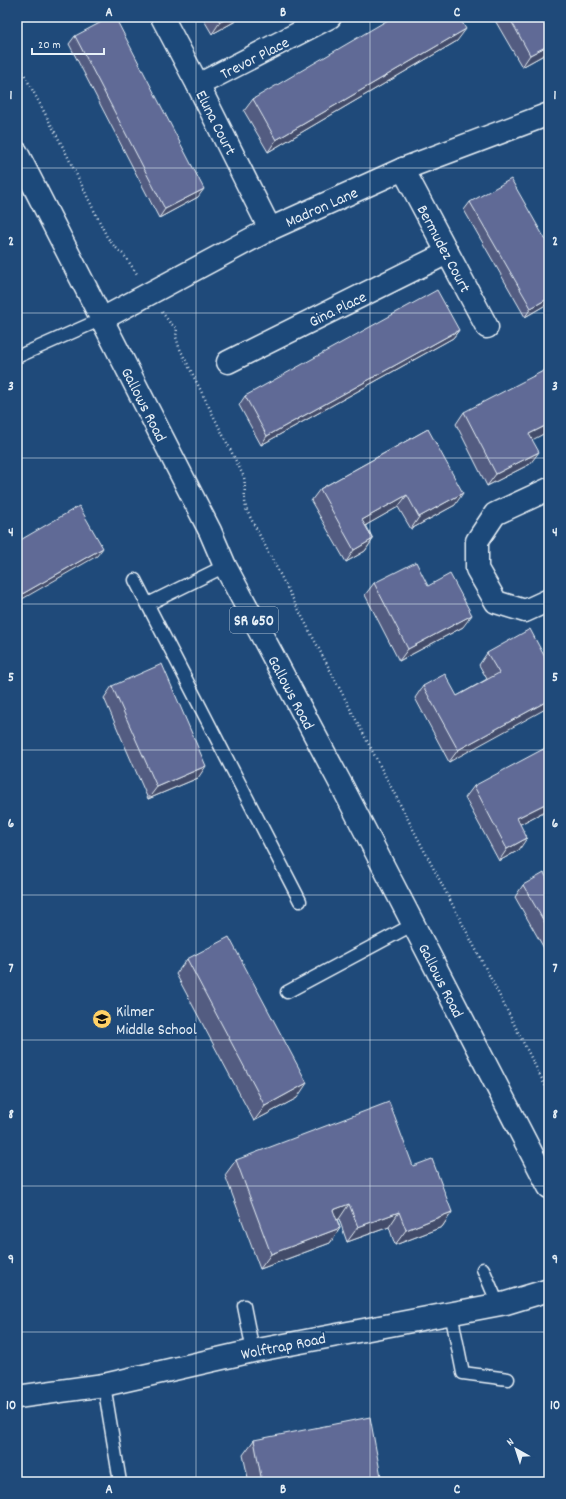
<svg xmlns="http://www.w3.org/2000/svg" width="566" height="1499" viewBox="0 0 566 1499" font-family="Dekko,sans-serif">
<rect width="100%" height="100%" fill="#1f4a7a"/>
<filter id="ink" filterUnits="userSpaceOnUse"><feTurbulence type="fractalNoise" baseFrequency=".025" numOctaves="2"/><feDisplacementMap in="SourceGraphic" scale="8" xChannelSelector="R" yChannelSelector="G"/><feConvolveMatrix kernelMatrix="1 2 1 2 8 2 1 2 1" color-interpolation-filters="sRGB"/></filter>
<g filter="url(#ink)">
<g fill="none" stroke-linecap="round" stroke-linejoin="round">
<defs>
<g id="lane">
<polyline points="19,356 102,319"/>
<polyline points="135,580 300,901"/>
<polyline points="148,604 225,566"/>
<polyline points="287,992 414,924"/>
<polyline points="483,1269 498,1304"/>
<polyline points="244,1306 253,1351"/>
<polyline points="451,1313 463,1373 508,1379"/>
<polyline points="104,1385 120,1482"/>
</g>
<g id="street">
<polyline points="162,17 198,85 270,229"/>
<polyline points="198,85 330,17"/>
<polyline points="403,169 487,327"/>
<polyline points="102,319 270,229 403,169 549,114"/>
<polyline points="228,362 447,253"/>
<polyline points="549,489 495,514 477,541 477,569 496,602 525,611 549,600"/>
<polyline points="17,1397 104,1385 253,1351 506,1303 549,1290"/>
</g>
<polyline id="primary" points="17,153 210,531 225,566 343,788 549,1187"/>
</defs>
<use href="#lane" stroke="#e8f1f8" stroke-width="15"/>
<use href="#street" stroke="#e8f1f8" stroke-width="25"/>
<use href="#primary" stroke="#e8f1f8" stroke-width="25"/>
<g stroke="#e8f1f8" stroke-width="2.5" stroke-dasharray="1 3" stroke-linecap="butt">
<polyline points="17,61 65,151 107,237 113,245 124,255 137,274"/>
<path d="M162 312 170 323 177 328 176 337 179 347 244 477C246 489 243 499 247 511L485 967 549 1093"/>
</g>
<use href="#lane" stroke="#1f4a7a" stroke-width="12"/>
<use href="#street" stroke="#1f4a7a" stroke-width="22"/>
<use href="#primary" stroke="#1f4a7a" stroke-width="22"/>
</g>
<g fill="#535c81" stroke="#e8f1f8">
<polygon points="202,17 243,17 212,34"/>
<polygon points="493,17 549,17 549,52 522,67"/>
<polygon points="75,36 198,197 159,218 69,44"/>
<polygon points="457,41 268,152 244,111 253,99"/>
<polygon points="470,202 549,246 549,303 525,317 464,210"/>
<polygon points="459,330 453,338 261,445 239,405 245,396"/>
<polygon points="464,412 532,440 530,464 487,486 456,424"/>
<polygon points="428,429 455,505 411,529 398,507 366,525 373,539 365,551 346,562 311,501 320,489"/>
<polygon points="374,583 463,627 399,661 365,595"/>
<polygon points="487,653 549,665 449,762 415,698 423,686 457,696 487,679 479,665"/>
<polygon points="112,686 198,778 148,799 104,698"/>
<polygon points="474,786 549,809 520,824 519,850 499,861 465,798"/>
<polygon points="549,882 549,957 515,897 523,885"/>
<polygon points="187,959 297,1098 254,1121 176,974"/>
<polygon points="236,1160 413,1166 452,1212 442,1227 395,1245 389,1227 347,1242 339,1219 337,1219 340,1228 330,1243 260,1269 225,1175"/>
<polygon points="254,1440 382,1482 249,1482 243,1455"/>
</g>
<g fill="#434b69" stroke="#e8f1f8">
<polygon points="230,17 243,17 212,34 220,22"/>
<polygon points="466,29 457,41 268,152 276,140"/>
<polygon points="549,45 549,52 522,67 530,55"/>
<polygon points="204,189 198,197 159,218 165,209"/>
<polygon points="549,298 549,303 525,317 531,308"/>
<polygon points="459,330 453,338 261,445 267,436"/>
<polygon points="549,424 549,431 521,446 529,434"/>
<polygon points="539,452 530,464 487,486 496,474"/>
<polygon points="463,493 455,505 411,529 419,517"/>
<polygon points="407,495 398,507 354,532 362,520"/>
<polygon points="373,539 365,551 346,562 354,550"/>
<polygon points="103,548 97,556 17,602 17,597"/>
<polygon points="472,615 463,627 399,661 408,649"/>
<polygon points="549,700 549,707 449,762 458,750"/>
<polygon points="206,766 198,778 148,799 157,787"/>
<polygon points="549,802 549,809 509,830 517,818"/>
<polygon points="527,838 519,850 499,861 507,849"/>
<polygon points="307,1083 297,1098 254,1121 265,1106"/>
<polygon points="349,1204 339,1219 323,1225 333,1210"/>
<polygon points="399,1212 389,1227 347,1242 358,1227"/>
<polygon points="452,1212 442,1227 395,1245 406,1230"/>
<polygon points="340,1228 330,1243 260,1269 271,1254"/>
</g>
<g fill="#606b96" stroke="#e8f1f8">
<polygon points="111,17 115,17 204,189 165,209 75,36"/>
<polygon points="217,17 230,17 220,22"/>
<polygon points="393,17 459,17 466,29 276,140 253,99"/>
<polygon points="509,17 549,17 549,45 530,55"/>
<polygon points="511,179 549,246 549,298 531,308 470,202"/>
<polygon points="437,290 459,330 267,436 245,396"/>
<polygon points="549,368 549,424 529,434 539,452 496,474 464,412"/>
<polygon points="428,429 463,493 419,517 407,495 362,520 373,539 354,550 320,489"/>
<polygon points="79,506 103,548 17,597 17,542"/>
<polygon points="416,562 428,586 450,574 472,615 408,649 374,583"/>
<polygon points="530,629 549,665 549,700 458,750 423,686 445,674 457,696 499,673 487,653"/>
<polygon points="162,664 206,766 157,787 112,686"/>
<polygon points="549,746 549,802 517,818 527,838 507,849 474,786"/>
<polygon points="544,873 549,882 549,930 523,885"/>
<polygon points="229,937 307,1083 265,1106 187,959"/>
<polygon points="389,1102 413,1166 432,1159 452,1212 406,1230 399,1212 358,1227 349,1204 333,1210 340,1228 271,1254 236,1160"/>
<polygon points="370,1417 382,1482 262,1482 254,1440"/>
</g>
</g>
<path fill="none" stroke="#e8f1f8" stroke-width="1" stroke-opacity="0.55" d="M196 17V1482M370 17V1482M17 168H549M17 313H549M17 458H549M17 604H549M17 750H549M17 895H549M17 1040H549M17 1186H549M17 1332H549"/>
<defs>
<symbol id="school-disc" viewBox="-11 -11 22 22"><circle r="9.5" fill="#ffd166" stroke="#1f4a7a"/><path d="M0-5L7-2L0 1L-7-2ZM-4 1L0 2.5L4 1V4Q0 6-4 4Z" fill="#111"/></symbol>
</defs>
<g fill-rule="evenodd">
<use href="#school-disc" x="91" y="1008" width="22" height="22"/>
</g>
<g text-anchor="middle" stroke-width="3.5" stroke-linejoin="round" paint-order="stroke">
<rect fill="#1f4a7a" stroke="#acbfd2" stroke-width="1" x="230" y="607" width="48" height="26" rx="3"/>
<g font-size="15" font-weight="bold" fill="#e8f1f8">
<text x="254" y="625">SR 650</text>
</g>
<g font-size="16" fill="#e8f1f8" stroke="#1f4a7a">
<text transform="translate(254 57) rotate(-27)" y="6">Trevor Place</text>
<text transform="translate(217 122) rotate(63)" y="6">Eluna Court</text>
<text transform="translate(321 206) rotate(-24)" y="6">Madron Lane</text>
<text transform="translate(445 248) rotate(62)" y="6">Bermudez Court</text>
<text transform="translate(337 308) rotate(-26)" y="6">Gina Place</text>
<text transform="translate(145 404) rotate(63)" y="6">Gallows Road</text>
<text transform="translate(292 692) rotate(62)" y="6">Gallows Road</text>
<text transform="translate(442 980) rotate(63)" y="6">Gallows Road</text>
<text transform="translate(283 1345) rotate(-11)" y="6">Wolftrap Road</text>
</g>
<g font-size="16" fill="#e8f1f8" stroke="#1f4a7a" text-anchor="start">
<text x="116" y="1016">Kilmer<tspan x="116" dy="18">Middle School</tspan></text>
</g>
</g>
<rect width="566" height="1499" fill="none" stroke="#1f4a7a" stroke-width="44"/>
<g transform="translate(516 1449) rotate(321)" stroke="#1f4a7a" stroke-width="3" paint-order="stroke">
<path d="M0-3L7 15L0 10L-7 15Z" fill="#e8f1f8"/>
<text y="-6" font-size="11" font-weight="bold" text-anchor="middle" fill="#e8f1f8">N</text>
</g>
<path d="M32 48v6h72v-6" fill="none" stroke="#e8f1f8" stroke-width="2"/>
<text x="38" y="48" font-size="12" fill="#e8f1f8" stroke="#1f4a7a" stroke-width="3" paint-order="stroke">20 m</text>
<rect x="22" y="22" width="522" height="1455" fill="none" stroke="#e8f1f8" stroke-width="1.5"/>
<g font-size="13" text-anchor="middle" font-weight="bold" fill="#e8f1f8">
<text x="109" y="16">A</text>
<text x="283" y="16">B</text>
<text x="457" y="16">C</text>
<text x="11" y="99">1</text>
<text x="555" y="99">1</text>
<text x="11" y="245">2</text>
<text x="555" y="245">2</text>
<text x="11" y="390">3</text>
<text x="555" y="390">3</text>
<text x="11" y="536">4</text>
<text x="555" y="536">4</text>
<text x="11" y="681">5</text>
<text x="555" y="681">5</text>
<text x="11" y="827">6</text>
<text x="555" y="827">6</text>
<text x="11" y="972">7</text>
<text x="555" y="972">7</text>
<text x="11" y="1118">8</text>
<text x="555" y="1118">8</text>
<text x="11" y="1263">9</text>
<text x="555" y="1263">9</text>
<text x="11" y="1409">10</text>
<text x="555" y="1409">10</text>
<text x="109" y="1493">A</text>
<text x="283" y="1493">B</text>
<text x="457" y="1493">C</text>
</g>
</svg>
